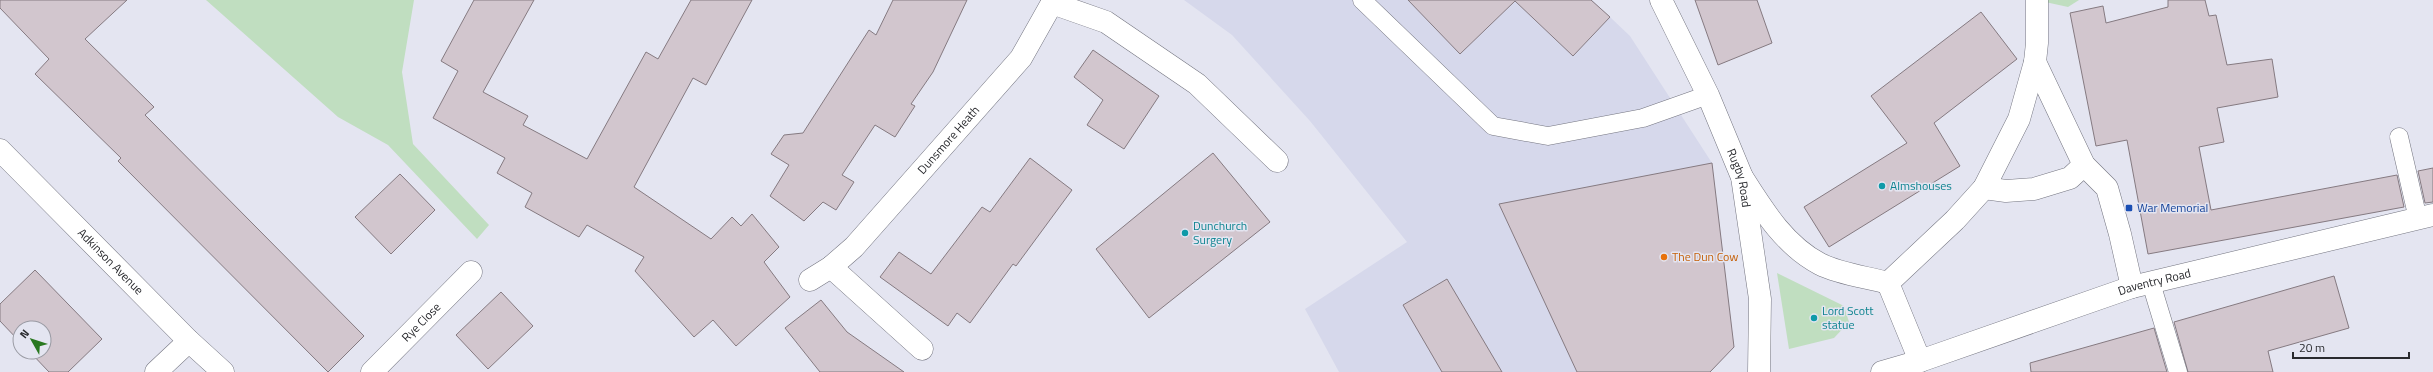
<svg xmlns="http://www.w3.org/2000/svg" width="2433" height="372" viewBox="0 0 2433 372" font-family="'Titillium Web',sans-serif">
<rect width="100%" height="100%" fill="#e4e5f1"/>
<polygon fill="#d6d8eb" points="1184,0 1592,0 1630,36 1712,163 1734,347 1710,372 1339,372 1305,309 1407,242 1310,121 1232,35"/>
<g fill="#c0dec0">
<polygon points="206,0 414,0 402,72 413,144 489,225 477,239 388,145 338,117"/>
<polygon points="2036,0 2079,0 2068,7"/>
<polygon points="1777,273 1844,306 1849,322 1834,338 1789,349"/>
</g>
<g fill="#d2c6ce" stroke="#857a81">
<polygon points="0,0 127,0 85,39 154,107 145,115 364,336 328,372 118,161 121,158 35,74 49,59 0,8"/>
<polygon points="474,0 534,0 483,92 528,116 523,125 587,159 646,52 658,59 691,0 752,0 706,85 693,78 634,187 711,239 732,217 741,226 752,214 779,247 764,262 790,297 736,346 713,320 694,337 635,271 644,257 587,225 579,237 525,207 532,193 497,173 505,158 433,118 458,71 441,61"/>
<polygon points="893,0 967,0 933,72 911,104 915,106 895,137 875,125 842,175 854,182 836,210 823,202 804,221 770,196 789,165 771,154 784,135 803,133 869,30 876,35"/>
<polygon points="1408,0 1591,0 1610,17 1573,56 1515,1 1460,54"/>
<polygon points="1695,0 1757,0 1772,43 1718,65"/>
<polygon points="2168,0 2205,0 2209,16 2216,15 2227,65 2272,59 2278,97 2217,108 2224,142 2199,147 2211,210 2397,175 2404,207 2148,254 2127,140 2096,146 2070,13 2103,6 2106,23 2168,7"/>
<polygon points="1981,12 2017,59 1934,123 1960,166 1829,247 1804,207 1907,143 1871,96"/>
<polygon points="1093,50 1159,96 1124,149 1087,125 1103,100 1074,77"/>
<polygon points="1213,153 1270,222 1149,318 1096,249"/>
<polygon points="1030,158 1072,190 1016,266 1013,264 970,323 957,313 948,326 880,277 899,252 931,274 982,207 990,212"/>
<polygon points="1712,163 1734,347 1710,372 1577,372 1499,204"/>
<polygon points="2433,168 2433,202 2425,203 2418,171"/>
<polygon points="400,174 435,210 391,254 355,217"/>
<polygon points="35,270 102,339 68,372 49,372 30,352 44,352 44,328 20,328 20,342 0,321 0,304"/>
<polygon points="2334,276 2349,328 2268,351 2273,372 2188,372 2174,322"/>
<polygon points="1447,279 1502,372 1442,372 1403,305"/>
<polygon points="501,292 533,326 488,369 456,335"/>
<polygon points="821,300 847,332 904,372 820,372 785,328"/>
<polygon points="2154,328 2167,372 2031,372 2030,363"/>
</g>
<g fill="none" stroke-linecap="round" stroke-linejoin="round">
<defs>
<g id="service">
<polyline points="1362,0 1493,126 1548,136 1643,118 1708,95"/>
<polyline points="2399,137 2418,219"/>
<polyline points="2151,283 2178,372"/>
</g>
<g id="minor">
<polyline points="1052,0 1052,3 1106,22 1197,84 1277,161"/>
<polyline points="2035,62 2084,165 2107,188 2120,234 2132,287"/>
<path id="s1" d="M0 150 189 341 223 372"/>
<path d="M1742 177C1763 210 1784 245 1820 264 1840 274 1866 277 1888 283"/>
<polyline points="1984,188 2006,191 2034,189 2070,178 2084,165"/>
<polyline points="831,267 922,349"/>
<path id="s2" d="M810 280 831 267 854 247 1021 58 1052 3"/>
<polyline points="1888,283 1955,220 1984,188 2019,119 2035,62 2037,43 2037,1"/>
<polyline points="1888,283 1920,361"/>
<polyline points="156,372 189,341"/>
<path id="s3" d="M372 372 471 272"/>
</g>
<g id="secondary">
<path id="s4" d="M1882 372 1920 361 2132 287 2433 215"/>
</g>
<g id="primary">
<path id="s5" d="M1661 0 1708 95 1742 177 1760 299 1759 372"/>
</g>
</defs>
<use href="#service" stroke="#747580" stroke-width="19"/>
<use href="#minor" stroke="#747580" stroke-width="23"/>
<use href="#secondary" stroke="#747580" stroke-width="23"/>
<use href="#primary" stroke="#747580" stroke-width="23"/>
<use href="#service" stroke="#fff" stroke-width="18"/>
<use href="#minor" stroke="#fff" stroke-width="22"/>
<use href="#secondary" stroke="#fff" stroke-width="22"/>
<use href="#primary" stroke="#fff" stroke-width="22"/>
</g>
<g fill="#0f9aa8" stroke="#e4e5f1" stroke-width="1.5">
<circle cx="1882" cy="186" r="4"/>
<circle cx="1185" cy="233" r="4"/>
<circle cx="1814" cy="318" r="4"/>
</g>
<rect fill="#1a4fb4" stroke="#e4e5f1" stroke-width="1.5" x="2125" y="204" width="8" height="8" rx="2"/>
<circle fill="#e8710a" stroke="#e4e5f1" stroke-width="1.5" cx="1664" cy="257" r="4"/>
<g text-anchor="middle" stroke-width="3" stroke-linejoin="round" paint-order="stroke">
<g font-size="12" fill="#292a2e" stroke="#e4e5f1">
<text dy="4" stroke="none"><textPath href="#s2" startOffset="198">Dunsmore Heath</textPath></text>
<text dy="4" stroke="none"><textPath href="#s5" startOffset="195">Rugby Road</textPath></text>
<text dy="4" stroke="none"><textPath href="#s1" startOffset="157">Adkinson Avenue</textPath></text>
<text dy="4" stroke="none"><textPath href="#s4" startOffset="287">Daventry Road</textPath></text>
<text dy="4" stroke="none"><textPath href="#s3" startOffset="70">Rye Close</textPath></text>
</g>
<g font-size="12" fill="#0d838f" stroke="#e4e5f1" text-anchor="start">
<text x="1890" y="190">Almshouses</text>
<text x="1193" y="230">Dunchurch<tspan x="1193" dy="14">Surgery</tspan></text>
<text x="1822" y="315">Lord Scott<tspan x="1822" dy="14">statue</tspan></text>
</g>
<g font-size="12" fill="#164399" stroke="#e4e5f1" text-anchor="start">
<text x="2137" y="212">War Memorial</text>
</g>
<g font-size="12" fill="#c56008" stroke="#e4e5f1" text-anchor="start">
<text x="1672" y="261">The Dun Cow</text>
</g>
</g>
<g transform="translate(32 340) rotate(309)"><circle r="19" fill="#e4e5f1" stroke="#999aa3"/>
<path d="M0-3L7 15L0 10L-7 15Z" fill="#297820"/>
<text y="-6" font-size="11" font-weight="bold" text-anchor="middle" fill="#292a2e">N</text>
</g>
<path d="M2293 352v6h116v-6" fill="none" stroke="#292a2e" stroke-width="2"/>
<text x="2299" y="352" font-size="12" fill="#292a2e" stroke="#e4e5f1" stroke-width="3" paint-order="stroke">20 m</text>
</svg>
